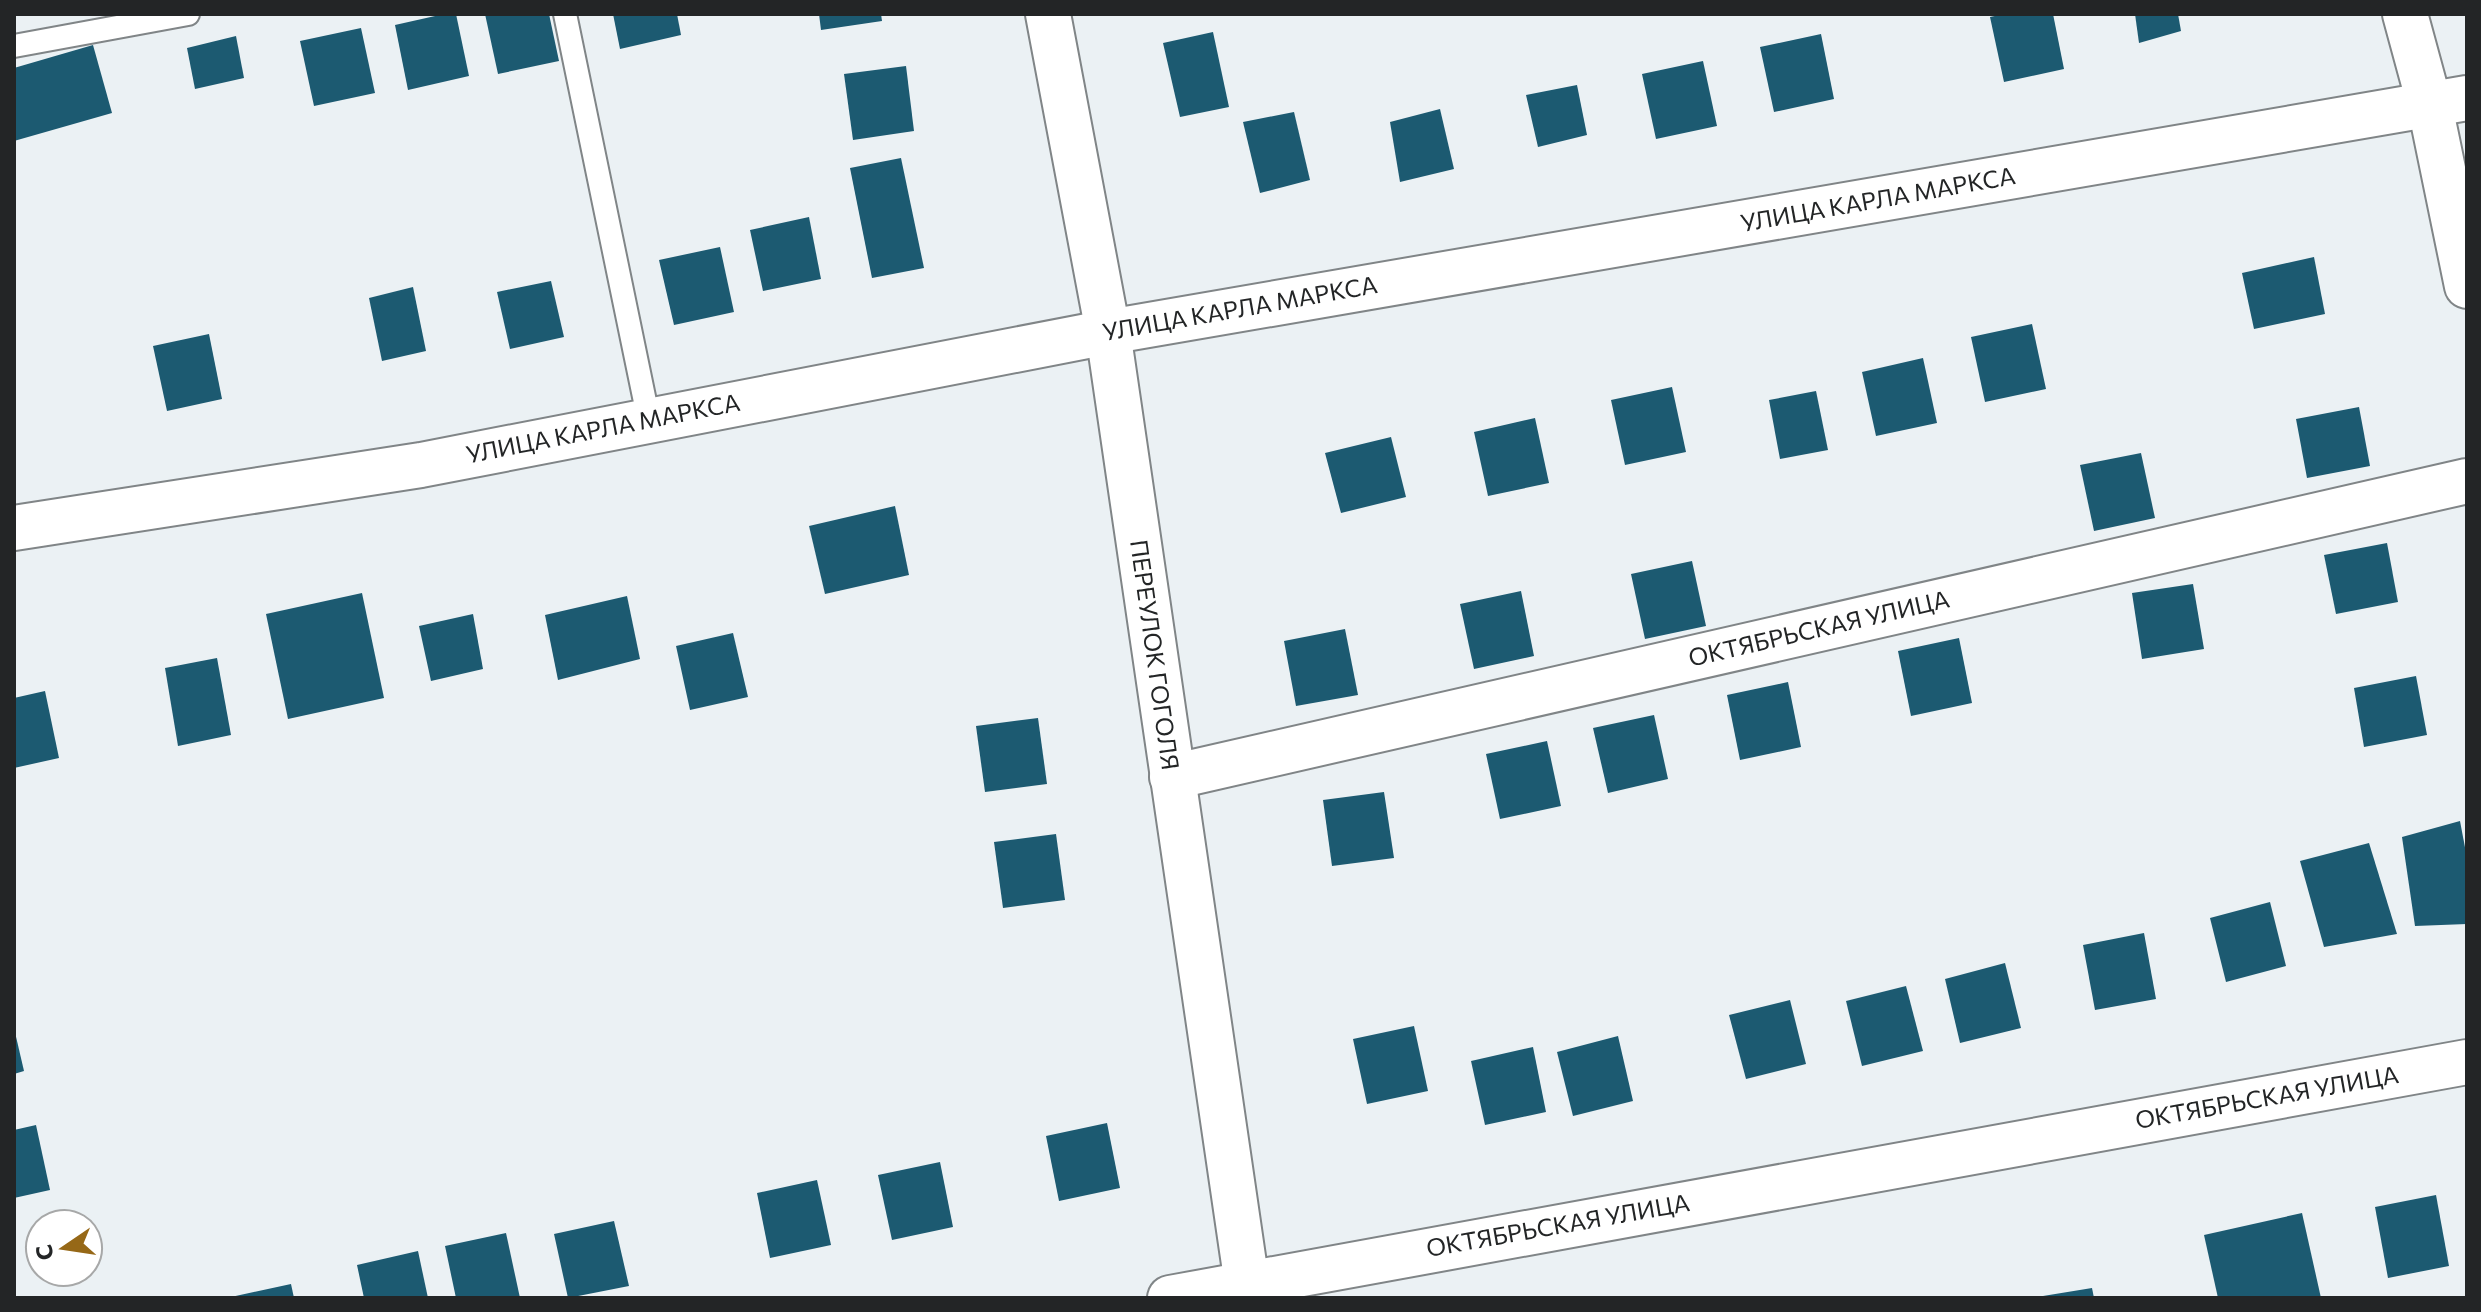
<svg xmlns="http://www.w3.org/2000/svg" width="2481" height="1312" viewBox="0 0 2481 1312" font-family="Commissioner,sans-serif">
<rect width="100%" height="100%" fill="#ebf1f4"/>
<g fill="#1c5a71">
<polygon points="444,14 456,14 469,76 408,90 395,25"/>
<polygon points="485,14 549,14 559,61 498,74"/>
<polygon points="613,14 677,14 681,35 620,49"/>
<polygon points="819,14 881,14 882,21 821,30"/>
<polygon points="2004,14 2053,14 2064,69 2004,82 1990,17"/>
<polygon points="2135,14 2178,14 2181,31 2139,43"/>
<polygon points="361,28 375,93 314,106 300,41"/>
<polygon points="1213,32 1229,107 1180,117 1163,43"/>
<polygon points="1821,34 1834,99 1774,112 1760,47"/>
<polygon points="236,36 244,78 195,89 187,48"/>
<polygon points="93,45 112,113 14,141 14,68"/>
<polygon points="1703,61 1717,126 1656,139 1642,74"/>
<polygon points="906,66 914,131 853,140 844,74"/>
<polygon points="1577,85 1587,135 1538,147 1526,95"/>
<polygon points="1440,109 1454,169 1400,182 1390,122"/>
<polygon points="1294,112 1310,180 1260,193 1243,122"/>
<polygon points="901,158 924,268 872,278 850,168"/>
<polygon points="809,217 821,279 763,291 750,230"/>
<polygon points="720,247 734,312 674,325 659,260"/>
<polygon points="2314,257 2325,314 2254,329 2242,273"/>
<polygon points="551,281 564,337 510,349 497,292"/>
<polygon points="413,287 426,351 382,361 369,298"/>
<polygon points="2032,324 2046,389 1985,402 1971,337"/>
<polygon points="209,334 222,399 167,411 153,346"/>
<polygon points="1923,358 1937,423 1876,436 1862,372"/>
<polygon points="1672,387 1686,452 1625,465 1611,400"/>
<polygon points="1816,391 1828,450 1780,459 1769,400"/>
<polygon points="2359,407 2370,466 2307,478 2296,419"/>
<polygon points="1535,418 1549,483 1488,496 1474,432"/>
<polygon points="1391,437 1406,497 1341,513 1325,453"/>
<polygon points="2141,453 2155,518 2094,531 2080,465"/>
<polygon points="895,506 909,575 825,594 809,526"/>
<polygon points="2387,543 2398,602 2336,614 2324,555"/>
<polygon points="1692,561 1706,626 1645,639 1631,574"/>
<polygon points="2193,584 2204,649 2142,659 2132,593"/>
<polygon points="1521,591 1534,656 1474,669 1460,604"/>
<polygon points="362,593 384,698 288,719 266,614"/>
<polygon points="627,596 640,659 558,680 545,615"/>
<polygon points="473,614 483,669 431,681 419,626"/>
<polygon points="1345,629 1358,695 1296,706 1284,641"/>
<polygon points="733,633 748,697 690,710 676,646"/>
<polygon points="1959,638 1972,703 1911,716 1898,651"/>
<polygon points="217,658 231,735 178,746 165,668"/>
<polygon points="2416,676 2427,735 2364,747 2354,688"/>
<polygon points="1788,682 1801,747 1740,760 1727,695"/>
<polygon points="45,691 59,758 14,768 14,698"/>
<polygon points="1654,715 1668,779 1608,793 1593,728"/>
<polygon points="1038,718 1047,784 985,792 976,726"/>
<polygon points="1547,741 1561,806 1500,819 1486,754"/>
<polygon points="1384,792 1394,858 1332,866 1323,800"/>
<polygon points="2460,821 2467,858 2467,924 2415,926 2402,837"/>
<polygon points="1056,834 1065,900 1003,908 994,842"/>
<polygon points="2369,843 2397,934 2324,947 2300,861"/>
<polygon points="2270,902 2286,966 2226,982 2210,918"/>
<polygon points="2144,933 2156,999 2095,1010 2083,945"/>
<polygon points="2005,963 2021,1028 1960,1043 1945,979"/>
<polygon points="1906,986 1923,1051 1862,1066 1846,1001"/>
<polygon points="1790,1000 1806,1064 1746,1079 1729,1015"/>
<polygon points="1414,1026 1428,1091 1367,1104 1353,1039"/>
<polygon points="14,1028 24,1071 14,1074"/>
<polygon points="1618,1036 1633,1101 1573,1116 1557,1052"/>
<polygon points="1533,1047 1546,1112 1485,1125 1471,1061"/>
<polygon points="1107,1123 1120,1188 1059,1201 1046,1136"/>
<polygon points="36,1125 50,1190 14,1198 14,1130"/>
<polygon points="940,1162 953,1227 892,1240 878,1175"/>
<polygon points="817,1180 831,1245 770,1258 757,1193"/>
<polygon points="2436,1195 2449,1266 2388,1278 2375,1207"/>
<polygon points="2302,1213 2321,1298 2218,1298 2204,1235"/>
<polygon points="614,1221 629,1286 568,1298 554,1234"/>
<polygon points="506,1233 520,1298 456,1298 445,1246"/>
<polygon points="418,1251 428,1298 364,1298 357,1265"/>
<polygon points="291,1284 294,1298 231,1298 231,1297"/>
<polygon points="2092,1288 2094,1298 2043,1298 2043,1296"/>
</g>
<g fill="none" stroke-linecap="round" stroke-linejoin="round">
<defs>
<g id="lane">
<polyline points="565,14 649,421"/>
<polyline points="14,46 188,14"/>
</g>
<g id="street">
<polyline points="1048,14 1108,332 1249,1298"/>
<polyline points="2405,14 2430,106 2467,286"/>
<polyline points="14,528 421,465 1108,332 2467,98"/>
<polyline points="1172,777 2467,481"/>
<polyline points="1170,1298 2467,1062"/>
</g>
</defs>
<use href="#lane" stroke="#808587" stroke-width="26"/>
<use href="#street" stroke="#808587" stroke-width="48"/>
<use href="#lane" stroke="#fff" stroke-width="22"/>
<use href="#street" stroke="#fff" stroke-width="44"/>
</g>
<g text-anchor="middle" stroke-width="8" stroke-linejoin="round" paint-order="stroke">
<g font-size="24" fill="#232526" stroke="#fff">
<text transform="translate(1878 200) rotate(-10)" y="8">УЛИЦА КАРЛА МАРКСА</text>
<text transform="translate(1240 309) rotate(-10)" y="8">УЛИЦА КАРЛА МАРКСА</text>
<text transform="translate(603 429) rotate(-11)" y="8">УЛИЦА КАРЛА МАРКСА</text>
<text transform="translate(1819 629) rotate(-13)" y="8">ОКТЯБРЬСКАЯ УЛИЦА</text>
<text transform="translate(1154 655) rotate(82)" y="8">ПЕРЕУЛОК ГОГОЛЯ</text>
<text transform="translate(2267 1098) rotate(-10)" y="8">ОКТЯБРЬСКАЯ УЛИЦА</text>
<text transform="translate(1558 1226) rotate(-10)" y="8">ОКТЯБРЬСКАЯ УЛИЦА</text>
</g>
</g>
<rect width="2481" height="1312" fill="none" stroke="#232526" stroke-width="32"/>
<g transform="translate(64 1248) rotate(257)"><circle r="38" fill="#ffffff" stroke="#a7a8a8" stroke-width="2"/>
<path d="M0-6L14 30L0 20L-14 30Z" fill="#966817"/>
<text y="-12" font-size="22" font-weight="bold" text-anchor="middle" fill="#232526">С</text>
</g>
</svg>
